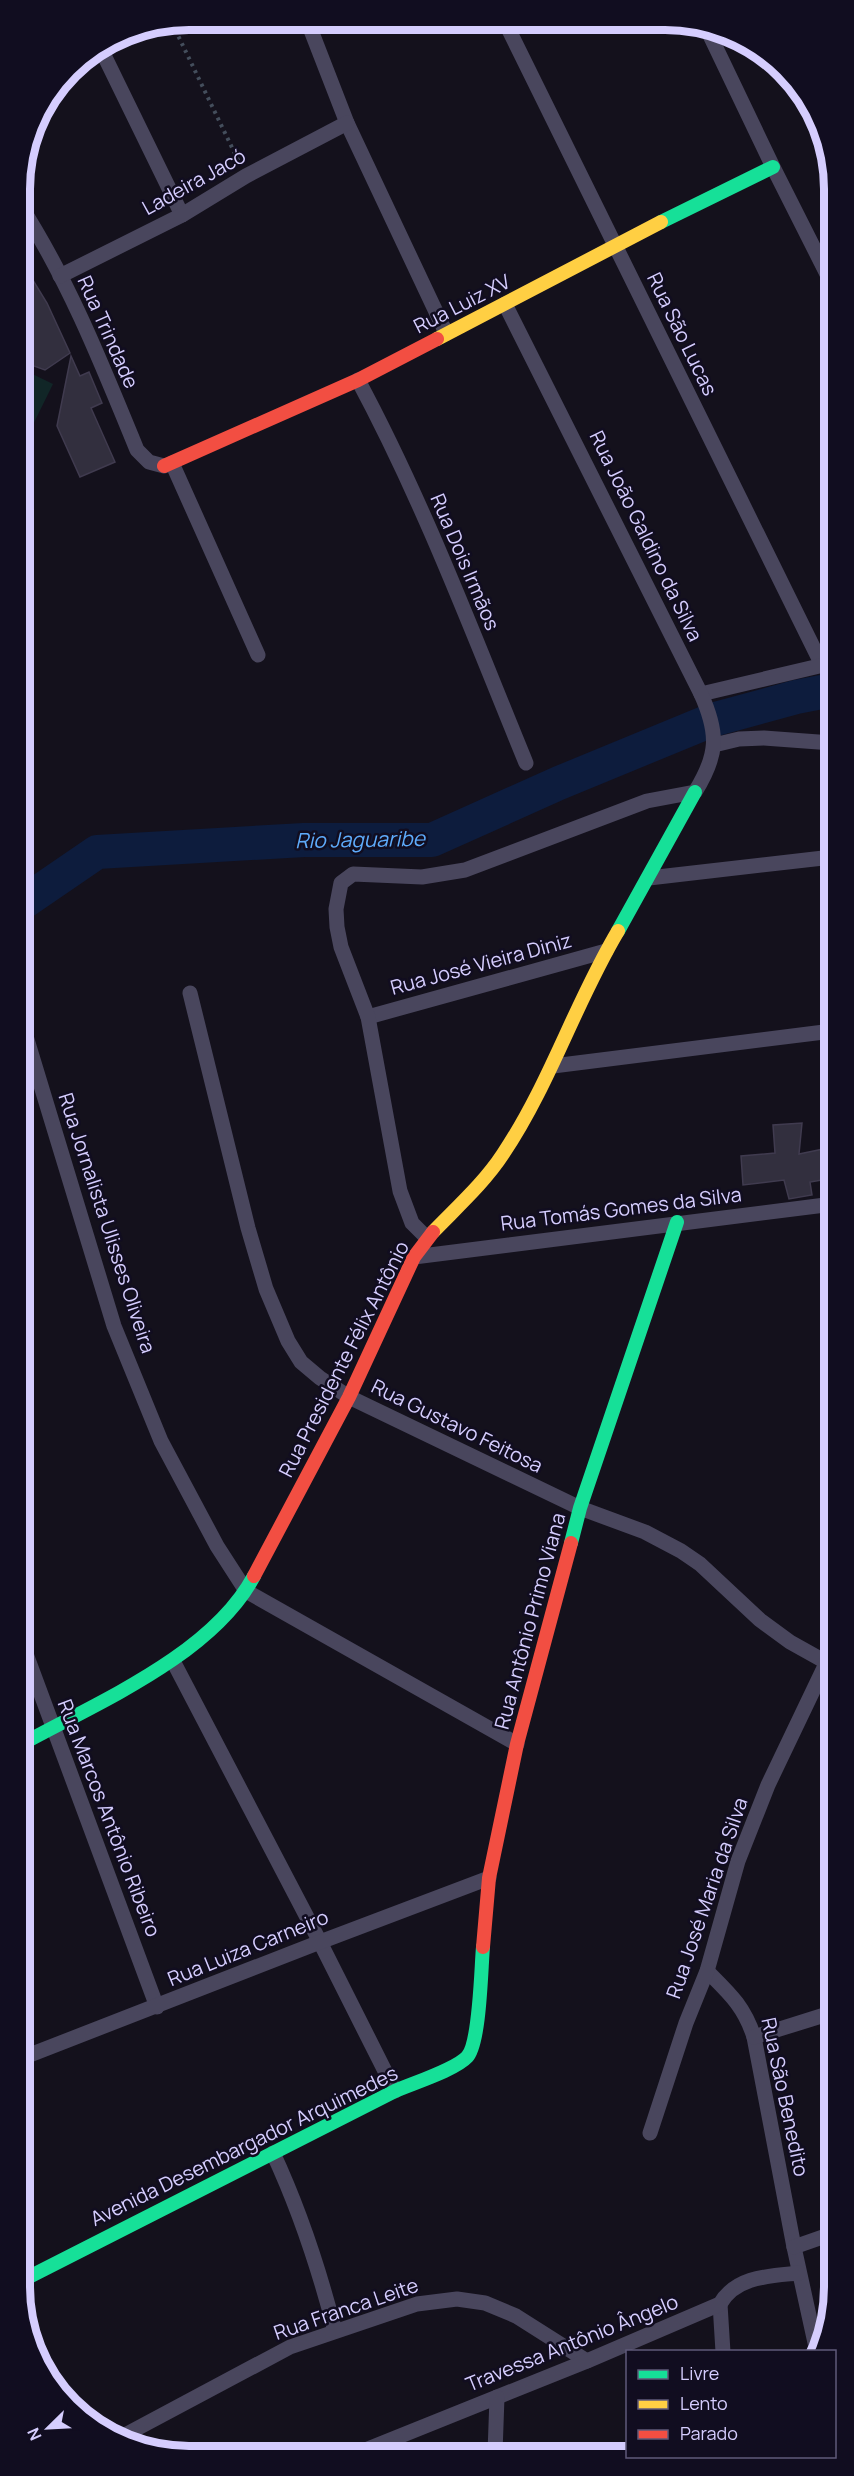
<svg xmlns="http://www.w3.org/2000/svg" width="854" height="2476" viewBox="0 0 854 2476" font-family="Manrope,sans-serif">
<rect width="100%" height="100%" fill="#14111c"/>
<polygon fill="#112627" points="20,368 53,384 20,451"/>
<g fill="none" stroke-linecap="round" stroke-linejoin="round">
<polyline stroke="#0d1c3d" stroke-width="34" points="21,904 97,852 304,840 432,840 559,783 712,720 796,697 832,690"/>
</g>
<g fill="#322f3e" stroke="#403b4f" stroke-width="1.5">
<polygon points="20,259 47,303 70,353 45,370 20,361"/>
<polygon points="71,356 80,376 89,372 102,403 91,408 115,462 80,477 57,426"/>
<polygon points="802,1123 799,1154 833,1147 833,1178 810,1182 812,1195 789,1199 784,1180 743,1185 741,1156 775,1153 773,1125"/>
</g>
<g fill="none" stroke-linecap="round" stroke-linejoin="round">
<polyline stroke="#444e5c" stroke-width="4" stroke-dasharray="3 4.5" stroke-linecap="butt" points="172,23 239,162"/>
<g stroke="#49465d" stroke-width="15">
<polyline points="307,20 347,123 446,333"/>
<polyline points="505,22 822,665"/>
<polyline points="706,27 773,167 831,282"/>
<polyline points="100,47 182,215"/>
<path d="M20 205C69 281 103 367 137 450L149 462 164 466"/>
<polyline points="60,276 182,215 246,176 347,123"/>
<path d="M358 380C424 503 473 634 526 763"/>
<polyline points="172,463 258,655"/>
<polyline points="701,694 832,663"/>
<polyline points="829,743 832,769"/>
<polyline points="714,745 739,739 764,738 832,743"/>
<polyline points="649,878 832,857"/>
<polyline points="190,993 248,1228 266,1289 288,1341 301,1362 320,1378 349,1397 580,1508 645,1532 681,1551 700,1564 760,1620 790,1642 833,1666"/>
<polyline points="368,1017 606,951"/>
<polyline points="25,1033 114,1326 161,1441 217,1546 246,1591 517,1744"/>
<polyline points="553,1066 832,1031"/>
<path d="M427 1238 412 1223 400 1191 368 1017 341 947 337 927 336 909 341 883 353 874 422 877 465 870 647 801 695 792C718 755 719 734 701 694L505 304"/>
<polyline points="414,1257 833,1204"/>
<polyline points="22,1643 157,2007"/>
<polyline points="173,1661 320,1942 395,2091"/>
<path d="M707 1971C729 1993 744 2006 754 2037L794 2247 817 2352"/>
<polyline points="754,2037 834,2012"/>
<polyline points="22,2058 320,1942 489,1878"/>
<polyline points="650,2133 686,2023 707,1971 738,1861 768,1785 833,1649"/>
<path d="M273 2153C300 2211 319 2269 335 2331"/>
<polyline points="794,2247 834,2233"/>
<polyline points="720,2304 723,2352"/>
<polyline points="123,2436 290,2347 417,2304 457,2299 485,2303 516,2316 587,2361"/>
<path d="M358 2453 587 2361 720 2304C736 2276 770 2276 799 2273"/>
<polyline points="495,2453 497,2397"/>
</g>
<g stroke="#16e098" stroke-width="14">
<polyline points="661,222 773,167"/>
<polyline points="618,931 695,792"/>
<polyline points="571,1543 580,1508 677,1222"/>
<path d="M22 1744C98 1702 212 1655 254 1576"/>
<path d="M23 2280 395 2091C413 2083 455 2070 467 2057 480 2044 481 1968 483 1947"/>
</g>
<g stroke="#ffcf43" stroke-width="14">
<polyline points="437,339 661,222"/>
<path d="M433 1232C457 1207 484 1183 503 1154 550 1084 575 1003 618 931"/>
</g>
<g stroke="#f24e42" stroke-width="14">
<polyline points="164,466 358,380 437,339"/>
<polyline points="254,1576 349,1397 414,1257 433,1232"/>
<polyline points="483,1947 489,1878 517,1744 571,1543"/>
</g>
</g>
<g text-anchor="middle" stroke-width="5" stroke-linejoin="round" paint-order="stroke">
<g font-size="20" fill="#d5cdfe" stroke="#110d20">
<text transform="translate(194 182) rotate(-29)" y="7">Ladeira Jacó</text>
<text transform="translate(462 304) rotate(-27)" y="7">Rua Luiz XV</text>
<text transform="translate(108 332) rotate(66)" y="7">Rua Trindade</text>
<text transform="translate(682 334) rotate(64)" y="7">Rua São Lucas</text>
<text transform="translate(646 536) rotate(64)" y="7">Rua João Galdino da Silva</text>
<text transform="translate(465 562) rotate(67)" y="7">Rua Dois Irmãos</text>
<text transform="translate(481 964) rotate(-15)" y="7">Rua José Vieira Diniz</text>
<text transform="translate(621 1209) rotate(-7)" y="7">Rua Tomás Gomes da Silva</text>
<text transform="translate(107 1223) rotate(72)" y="7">Rua Jornalista Ulisses Oliveira</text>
<text transform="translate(344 1359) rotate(-63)" y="7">Rua Presidente Félix Antônio</text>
<text transform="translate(457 1426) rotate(26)" y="7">Rua Gustavo Feitosa</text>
<text transform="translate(530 1621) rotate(-75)" y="7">Rua Antônio Primo Viana</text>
<text transform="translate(109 1818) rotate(69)" y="7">Rua Marcos Antônio Ribeiro</text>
<text transform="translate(707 1898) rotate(-71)" y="7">Rua José Maria da Silva</text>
<text transform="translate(248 1948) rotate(-22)" y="7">Rua Luiza Carneiro</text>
<text transform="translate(785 2097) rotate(78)" y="7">Rua São Benedito</text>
<text transform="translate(244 2146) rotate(-26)" y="7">Avenida Desembargador Arquimedes</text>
<text transform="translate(346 2309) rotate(-19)" y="7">Rua Franca Leite</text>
<text transform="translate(572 2343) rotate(-22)" y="7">Travessa Antônio Ângelo</text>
</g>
<g font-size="21" font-style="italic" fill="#5eabfb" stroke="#110d20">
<text transform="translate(360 840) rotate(-1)" y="7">Rio Jaguaribe</text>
</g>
</g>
<path d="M0 0H854V2476H0ZM189 30H665A159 159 0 0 1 824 189V2287A159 159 0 0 1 665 2446H189A159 159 0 0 1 30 2287V189A159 159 0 0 1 189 30Z" fill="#110d20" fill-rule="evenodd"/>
<path fill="none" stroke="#d5cdfe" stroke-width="8" d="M189 30H665A159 159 0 0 1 824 189V2287A159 159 0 0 1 665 2446H189A159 159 0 0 1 30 2287V189A159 159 0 0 1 189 30Z"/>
<rect x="626" y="2350" width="210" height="108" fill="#110d20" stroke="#5f5a79" stroke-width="1.5"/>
<rect x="638" y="2370" width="30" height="9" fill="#16e098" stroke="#5f5a79" stroke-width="1.5"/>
<text x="680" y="2380" font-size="18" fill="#d5cdfe">Livre</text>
<rect x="638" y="2400" width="30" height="9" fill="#ffcf43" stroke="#5f5a79" stroke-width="1.5"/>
<text x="680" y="2410" font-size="18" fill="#d5cdfe">Lento</text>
<rect x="638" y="2430" width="30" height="9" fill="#f24e42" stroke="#5f5a79" stroke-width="1.5"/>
<text x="680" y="2440" font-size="18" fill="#d5cdfe">Parado</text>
<g transform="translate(48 2428) rotate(246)" stroke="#110d20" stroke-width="4.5" paint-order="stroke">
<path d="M0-4.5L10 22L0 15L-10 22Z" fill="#d5cdfe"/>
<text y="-9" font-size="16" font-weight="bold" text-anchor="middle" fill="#d5cdfe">N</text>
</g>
</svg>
